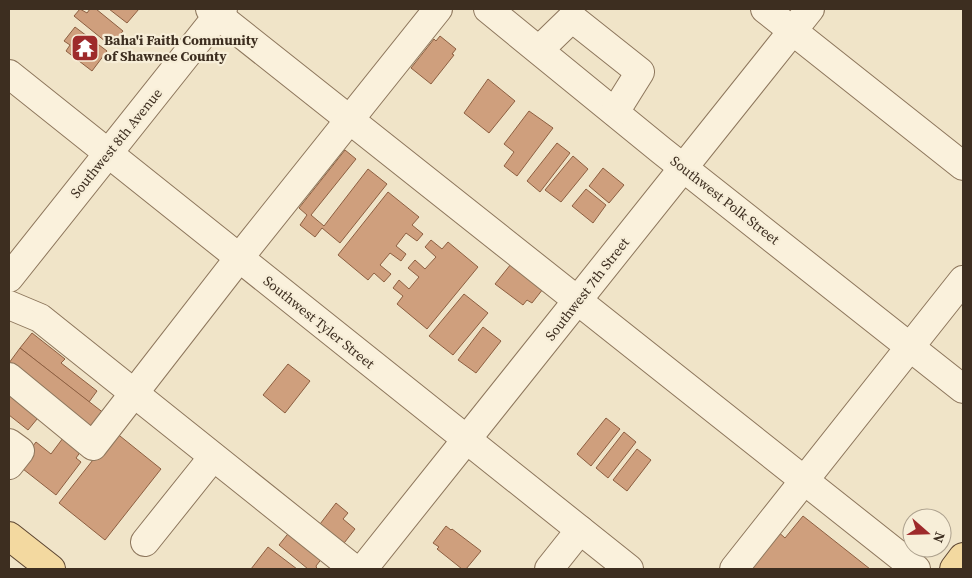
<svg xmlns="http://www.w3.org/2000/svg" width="972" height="578" font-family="'Source Serif 4',serif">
	<rect width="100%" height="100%" fill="#f0e4c8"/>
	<g fill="#cf9f7d" stroke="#8d5f41">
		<path d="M80,9L87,13L90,9H96L123,31L111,46L74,16Z"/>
		<path d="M109,9H139L127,23Z"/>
		<path d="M75,27L107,51L92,71L66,51L70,45L64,41Z"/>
		<path d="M440,36L456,49L452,54L454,55L431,84L411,68L434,39L436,41Z"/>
		<path d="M488,79L515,101L489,133L464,113Z"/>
		<path d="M529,111L553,128L517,176L504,166L514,152L504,144Z"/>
		<path d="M557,143L570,153L540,192L527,181Z"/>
		<path d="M345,150L356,159L311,215L324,226L368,169L387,184L340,243L322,228L315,237L300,225L307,215L299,208Z"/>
		<path d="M573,156L588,169L561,202L545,190Z"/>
		<path d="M603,168L624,185L609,203L589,186Z"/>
		<path d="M586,189L606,205L593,223L572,206Z"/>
		<path d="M388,192L419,217L412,225L423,234L417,241L406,233L396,246L406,254L401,261L390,253L380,265L391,274L384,282L374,273L368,280L338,255Z"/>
		<path d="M431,240L442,249L448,242L478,267L427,329L397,304L403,296L393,288L399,280L409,289L419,277L408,268L415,260L425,269L436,257L425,247Z"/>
		<path d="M511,264L543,289L532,303L527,300L523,305L495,284Z"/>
		<path d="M464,294L488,313L453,355L429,336Z"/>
		<path d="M483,327L501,341L476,373L458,360Z"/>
		<path d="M32,333L65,359L61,363L97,391L89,402L20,348Z"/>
		<path d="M20,348L105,414L91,431L9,367V363Z"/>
		<path d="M288,364L310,381L285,413L263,395Z"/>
		<path d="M9,391L42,413L28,430L9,415Z"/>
		<path d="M606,418L620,429L591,466L577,454Z"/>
		<path d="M115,432L161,469L105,540L59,503Z"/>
		<path d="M624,432L636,442L608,478L596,468Z"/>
		<path d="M63,438L81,451L76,458L81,462L56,495L23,469L26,455L36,442L51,454Z"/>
		<path d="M637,449L651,460L627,491L613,480Z"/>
		<path d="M336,503L348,513L343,519L355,529L341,547L317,528Z"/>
		<path d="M803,516L870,569H745L776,530L785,538Z"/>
		<path d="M446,526L451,530L452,529L481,551L466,569H462L437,549L439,547L433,543Z"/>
		<path d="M291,530L323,557L316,566L317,569H308L279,545Z"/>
		<path d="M268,547L297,569H251Z"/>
	</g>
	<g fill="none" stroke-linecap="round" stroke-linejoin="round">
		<defs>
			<g id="minor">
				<path d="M210,9L916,569"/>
				<path d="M488,9L662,151L963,389"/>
				<path d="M765,9L963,166"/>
				<path d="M539,50L572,18L640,72L615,112"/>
				<path d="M9,74L629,569"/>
				<path d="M9,278L223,9"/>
				<path d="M9,305L40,318L354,569"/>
				<path d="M9,377L93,446L239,258L438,9"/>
				<path d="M9,443L20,451L9,465"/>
				<path d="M145,542L213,457"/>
				<path d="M363,569L810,9"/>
				<path d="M549,569L580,530"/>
				<path d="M734,569L963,280"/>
			</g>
			<g id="major">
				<path d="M9,536L51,569"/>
				<path d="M954,569L963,557"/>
			</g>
		</defs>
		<use href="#minor" stroke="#8d765c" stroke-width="30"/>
		<use href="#major" stroke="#5b4430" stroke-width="30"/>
		<use href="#minor" stroke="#faf1dc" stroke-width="28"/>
		<use href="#major" stroke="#f3d9a0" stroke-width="28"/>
	</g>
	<defs>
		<symbol id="temple-square" viewBox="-11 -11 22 22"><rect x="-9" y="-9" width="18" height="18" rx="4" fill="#9e2a2b" stroke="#f7eed8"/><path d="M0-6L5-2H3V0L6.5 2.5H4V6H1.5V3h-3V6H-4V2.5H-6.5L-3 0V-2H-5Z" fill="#fff"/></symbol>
	</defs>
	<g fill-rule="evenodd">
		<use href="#temple-square" x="69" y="32" width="32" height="32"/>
	</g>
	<g text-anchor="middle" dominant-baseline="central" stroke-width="4.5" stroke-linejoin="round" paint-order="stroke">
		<g font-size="14" font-weight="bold" fill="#3d2e20" stroke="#f7eed8" text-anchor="start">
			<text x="104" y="40">Baha'i Faith Community<tspan x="104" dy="16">of Shawnee County</tspan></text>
		</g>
		<g font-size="14" fill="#3d2e20" stroke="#f7eed8">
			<text transform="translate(116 143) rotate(-51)">Southwest 8th Avenue</text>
			<text transform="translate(725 200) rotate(38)">Southwest Polk Street</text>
			<text transform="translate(587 289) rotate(-52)">Southwest 7th Street</text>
			<text transform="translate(319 322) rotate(39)">Southwest Tyler Street</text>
		</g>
	</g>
	<rect width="972" height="578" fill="none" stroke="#3d2e20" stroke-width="20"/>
	<g transform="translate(927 533) rotate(110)"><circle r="24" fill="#f7eed8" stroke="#ada18e"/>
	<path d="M0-4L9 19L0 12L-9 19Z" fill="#9e2a2b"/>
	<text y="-8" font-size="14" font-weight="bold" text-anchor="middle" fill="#3d2e20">N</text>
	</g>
</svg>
